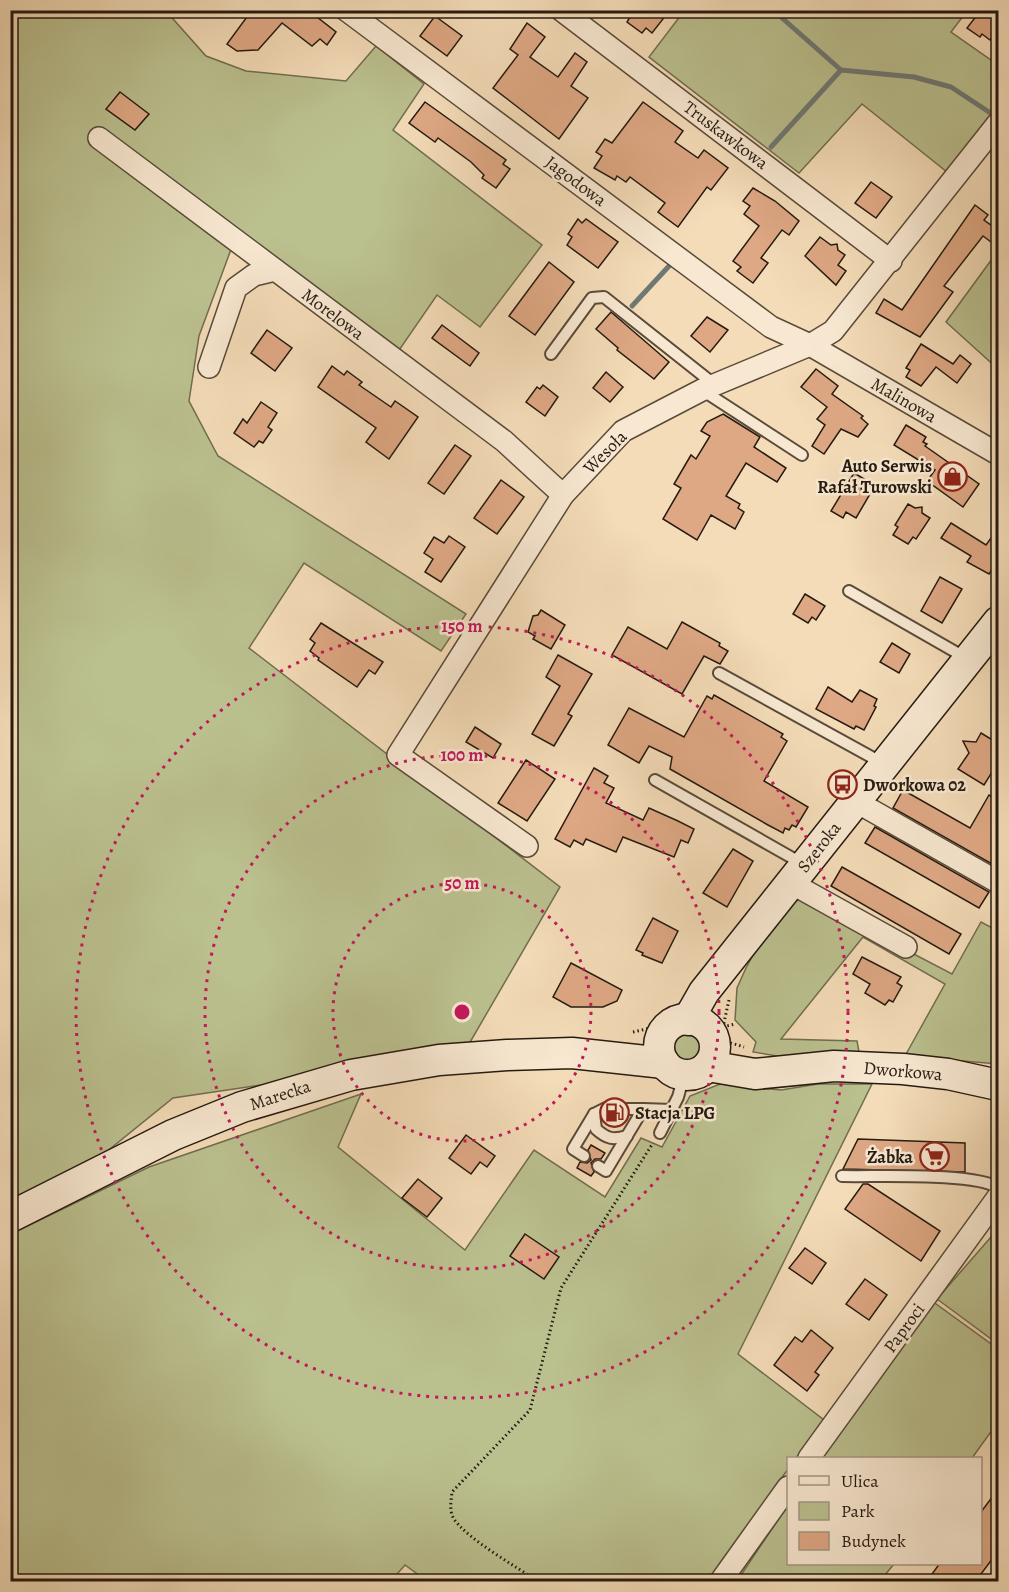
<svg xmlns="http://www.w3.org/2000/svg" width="1009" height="1592" font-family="Alegreya,serif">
	<rect width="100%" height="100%" fill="#f4dcb8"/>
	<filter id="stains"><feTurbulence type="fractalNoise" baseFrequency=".00333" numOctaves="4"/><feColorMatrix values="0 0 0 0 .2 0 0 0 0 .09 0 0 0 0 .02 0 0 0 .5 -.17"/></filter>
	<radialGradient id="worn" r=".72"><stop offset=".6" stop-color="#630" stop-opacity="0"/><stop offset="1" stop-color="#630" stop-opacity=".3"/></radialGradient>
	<g fill="#bbc08f" stroke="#706d50" stroke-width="1.5">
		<path d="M11,11H166L206,56L246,71L346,81L376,46L424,84L393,130L542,245L480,327L437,295L393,359L233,244L199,336L189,401L218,456L466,614L441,651L304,563L249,648L560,887L469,1044L295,1080L173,1098L95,1161L11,1204Z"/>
		<path d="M684,11H967L951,32L998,65V108L947,172L862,104L799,173L649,57Z"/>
		<path d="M992,259L998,261V369L946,322Z"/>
		<path d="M797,893L952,974L981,922L998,931V1064L905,1056L945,984L863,937L781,1039L857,1041L860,1057H783L753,1052L756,1042L735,1020L737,988L746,968L757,948Z"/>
		<circle cx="687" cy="1048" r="13"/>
		<path d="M720,1084L781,1090L818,1084H872L738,1354L824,1420L796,1458H788V1469L708,1581H427L405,1565L390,1582H11V1234L149,1167L361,1094L338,1147L465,1250L534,1150L605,1197L641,1138L662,1147L690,1096Z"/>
		<path d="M998,1229V1344L937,1299Z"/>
		<path d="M932,1301L998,1349V1422L972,1458H821Z"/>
		<path d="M788,1505V1564H894L880,1581H737Z"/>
	</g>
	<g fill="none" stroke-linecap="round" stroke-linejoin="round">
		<g stroke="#6e7975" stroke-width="5">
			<path d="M773,10L841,70L914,77L951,87L989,112"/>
			<path d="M771,147L841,70"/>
			<path d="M632,306L670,265"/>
		</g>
	</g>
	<g fill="#dea884" stroke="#251a10" stroke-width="1.5">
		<path d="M252,10H308L336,32L327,45L320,39L312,46L282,23L258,50L237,51L227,44Z"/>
		<path d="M634,10H670L652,33L646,28L642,33L627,22Z"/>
		<path d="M981,10H988L999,18V28L990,40L982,34L980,37L967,28Z"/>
		<path d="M435,16L462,36L447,56L420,36Z"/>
		<path d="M527,23L545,37L530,57L558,77L575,53L587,62L571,86L588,98L559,139L493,88L518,55L510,49Z"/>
		<path d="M120,92L149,114L135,130L106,109Z"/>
		<path d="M425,102L506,160L503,164L510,169L496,188L482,178L484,175L471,162L438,138L435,142L409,123Z"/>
		<path d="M643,102L683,131L675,142L698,158L704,150L728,168L711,190L707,187L678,227L658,212L665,203L630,177L626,182L617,176L615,180L594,168L602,156L596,152L605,139L612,143Z"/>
		<path d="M871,182L892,197L876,218L855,203Z"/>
		<path d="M753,188L775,201L799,221L789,235L782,230L761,258L768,263L753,283L737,271L741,267L733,261L759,226L744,214L750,206L743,201Z"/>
		<path d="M975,205L988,215L984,220L999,231V248L983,236L944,286L953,292L920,337L876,313L884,299L902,310Z"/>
		<path d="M578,219L582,223L586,219L618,242L598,268L567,245L572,237L568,234Z"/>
		<path d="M820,237L831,245L837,244L838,250L845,255L838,265L846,271L836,285L805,256Z"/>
		<path d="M549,262L574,282L535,335L509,316Z"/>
		<path d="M611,312L669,362L654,379L617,350L618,348L596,329Z"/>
		<path d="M707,317L728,330L710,352L691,336Z"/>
		<path d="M442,325L479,353L470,366L432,338Z"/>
		<path d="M267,330L292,348L275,371L251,353Z"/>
		<path d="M921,344L953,364L960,355L971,364L957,383L936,367L921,386L906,377L910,370L906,368Z"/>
		<path d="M332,366L344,375L347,371L362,382L359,385L391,407L395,401L418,417L389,459L366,442L376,428L318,387Z"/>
		<path d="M816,369L838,386L832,394L863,416L861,418L868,424L858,437L841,429L824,454L812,446L825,425L817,419L827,407L801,387Z"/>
		<path d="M606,372L623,387L610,402L593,388Z"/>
		<path d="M543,385L558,397L545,416L526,402L537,387L540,389Z"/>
		<path d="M261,402L277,413L268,427L272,430L263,443L259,441L254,447L234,433L243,419L247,423Z"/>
		<path d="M723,414L760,437L754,447L786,468L777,482L746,463L726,496L740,504L738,508L744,512L735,529L711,515L697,540L663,519L681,488L674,484L691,455L696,459L710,436L701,431L707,422Z"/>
		<path d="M906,425L926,437L923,442L927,444L925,446L979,484L963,507L927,481L935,470L894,445Z"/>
		<path d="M455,445L471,456L444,494L428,483Z"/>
		<path d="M854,473L866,480L861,489L870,494L856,518L846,512L843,518L831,511Z"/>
		<path d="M501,480L524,497L497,534L474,518Z"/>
		<path d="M908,504L915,508L922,507V513L930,518L916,539L913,537L908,544L893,535L898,527L895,525Z"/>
		<path d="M951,523L986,545L999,527V559L989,574L967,562L971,556L941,538Z"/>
		<path d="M449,536L465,547L441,582L425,572L433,559L424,553L434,537L444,543Z"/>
		<path d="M940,577L962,589L942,623L921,611Z"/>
		<path d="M805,594L825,606L816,620L812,617L808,623L793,614Z"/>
		<path d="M541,610L565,625L551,649L533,639L535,636L528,632L533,616L538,615Z"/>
		<path d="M682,622L720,643L719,646L728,651L720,664L704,656L682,694L612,655L628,627L667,649Z"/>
		<path d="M321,623L383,662L375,674L369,670L357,687L318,660L319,658L310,651L315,643L310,639Z"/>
		<path d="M892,643L910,654L899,673L880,662Z"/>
		<path d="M558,655L592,674L568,714L572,716L554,746L532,734L560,686L546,677Z"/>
		<path d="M828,687L852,702L860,690L877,699L874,706L876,707L864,730L856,726L854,729L816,709Z"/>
		<path d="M714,695L783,734L781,737L787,741L764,781L808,807L796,827L792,825L789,830L785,828L783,833L768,825L670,769L672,757L649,746L639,763L608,745L629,708L684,737L707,696L712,699Z"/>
		<path d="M475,727L501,744L493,758L466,742Z"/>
		<path d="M981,733L999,744V761L984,785L958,769L969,753L963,741L976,742Z"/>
		<path d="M526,760L555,779L527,821L498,803Z"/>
		<path d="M594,768L608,776L604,783L614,788L606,803L643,820L649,808L678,821L694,829L688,843L681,840L674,857L623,837L616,852L586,839L583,845L574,840L570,847L555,839Z"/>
		<path d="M903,790L970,828L989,795L999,801V868L893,808Z"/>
		<path d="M875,827L989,892L979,908L865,843Z"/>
		<path d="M733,849L753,861L727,907L703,893Z"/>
		<path d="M842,867L961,934L949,954L831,886Z"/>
		<path d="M653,918L678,931L662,963L642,955L643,953L636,950Z"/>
		<path d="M862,957L901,977L897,983L902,986L893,1002L889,1000L885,1005L865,993L870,984L853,974Z"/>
		<path d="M571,963L622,990L617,1001L603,1007H571L553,997Z"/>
		<path d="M613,1105H615L616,1113L621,1116V1121L605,1120V1117L613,1112Z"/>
		<path d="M466,1135L495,1156L487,1167L480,1162L471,1174L449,1158Z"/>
		<path d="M858,1139L965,1143V1172L843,1169Z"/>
		<path d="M591,1145L605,1153L601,1159H595L591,1163L594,1172L591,1176L577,1168L580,1162L587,1163L591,1160L588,1150Z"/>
		<path d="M418,1179L442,1198L427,1217L402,1198Z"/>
		<path d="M863,1184H868L940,1231L921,1261L845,1209Z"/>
		<path d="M525,1234L559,1257L544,1279L510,1256Z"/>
		<path d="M805,1248L826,1263L812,1284L789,1268Z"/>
		<path d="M865,1279L887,1295L869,1320L846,1304Z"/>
		<path d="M811,1330L833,1348L815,1372L819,1375L807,1391L774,1365L795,1337L802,1342Z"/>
		<path d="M999,1488V1550L981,1574L974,1581H927L940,1563H981V1512Z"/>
	</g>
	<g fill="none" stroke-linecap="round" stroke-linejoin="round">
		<defs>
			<g id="lane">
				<path d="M551,354L592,298L604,297L715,385"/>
				<path d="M702,390L802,455"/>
				<path d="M849,591L966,658"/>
				<path d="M719,673L884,764"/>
				<path d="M655,780L803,864"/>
				<path d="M643,1109L672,1110"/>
				<path d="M594,1114L596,1129C607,1139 613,1140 627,1136"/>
				<path d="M660,1133L678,1097L684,1075"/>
				<path d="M584,1156L573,1149L594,1114L606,1108"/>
				<path d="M598,1166L606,1171L643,1109H622"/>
				<path d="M842,1176C873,1177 977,1172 998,1188"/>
			</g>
			<g id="street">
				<path d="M346,10L771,327L810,345L998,454"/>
				<path d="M561,10L891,261"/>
				<path d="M99,138L504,441L563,495"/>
				<path d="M209,367L236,288L254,275L275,270"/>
				<path d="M855,801L996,881"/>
				<path d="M527,846L398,755L563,495L623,431L702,390L810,345L833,331L998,123"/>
				<path d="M791,883L906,947"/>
				<path d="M809,1458L998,1197"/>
				<path d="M720,1582L788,1487"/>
			</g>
			<g id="secondary">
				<circle cx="687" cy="1047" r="28"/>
				<path d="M688,1020L704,992L998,622"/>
				<path d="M708,1066L755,1074L834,1066L903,1069L948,1074L998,1085"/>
				<path d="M10,1217L173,1135L242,1107L351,1075L439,1060L507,1055L572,1053L664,1063"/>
			</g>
		</defs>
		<use href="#lane" stroke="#594a3a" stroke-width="14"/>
		<use href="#street" stroke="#594a3a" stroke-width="24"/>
		<use href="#secondary" stroke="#251a10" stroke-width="33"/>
		<g stroke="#251a10" stroke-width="3" stroke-dasharray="1.5 3" stroke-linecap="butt">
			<path d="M729,1000L723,1027L731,1043L744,1047"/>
			<path d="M723,1027L735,1024"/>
			<path d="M633,1032L651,1028L666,1018"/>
			<path d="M539,1582C517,1567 467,1539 454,1519C449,1511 451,1501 452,1492L530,1410L561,1288L653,1143"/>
		</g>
		<use href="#lane" stroke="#f8e8d1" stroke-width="10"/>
		<use href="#street" stroke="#f8e8d1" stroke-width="21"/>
		<use href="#secondary" stroke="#f8e8d1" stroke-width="30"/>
	</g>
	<g fill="none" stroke="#c2185b" stroke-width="3" stroke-dasharray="3 6">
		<circle cx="462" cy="1012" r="129"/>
		<circle cx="462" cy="1012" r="257"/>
		<circle cx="462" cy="1012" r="386"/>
	</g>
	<defs>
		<symbol id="shop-ring" viewBox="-11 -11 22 22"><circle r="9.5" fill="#f8e8d1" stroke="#8f2418" stroke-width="1.5"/><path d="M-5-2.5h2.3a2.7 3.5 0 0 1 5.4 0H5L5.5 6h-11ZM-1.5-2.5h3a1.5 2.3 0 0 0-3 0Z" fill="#8f2418"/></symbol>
		<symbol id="bus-ring" viewBox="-11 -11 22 22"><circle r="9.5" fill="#f8e8d1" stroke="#8f2418" stroke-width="1.5"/><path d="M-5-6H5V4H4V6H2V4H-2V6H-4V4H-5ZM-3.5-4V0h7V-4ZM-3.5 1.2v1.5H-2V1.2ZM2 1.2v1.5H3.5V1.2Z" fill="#8f2418"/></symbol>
		<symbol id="fuel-ring" viewBox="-11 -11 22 22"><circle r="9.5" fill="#f8e8d1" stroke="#8f2418" stroke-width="1.5"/><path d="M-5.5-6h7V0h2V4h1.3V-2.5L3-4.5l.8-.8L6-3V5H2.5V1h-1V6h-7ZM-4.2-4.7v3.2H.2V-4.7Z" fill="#8f2418"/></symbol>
		<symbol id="supermarket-ring" viewBox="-11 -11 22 22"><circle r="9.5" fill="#f8e8d1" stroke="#8f2418" stroke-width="1.5"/><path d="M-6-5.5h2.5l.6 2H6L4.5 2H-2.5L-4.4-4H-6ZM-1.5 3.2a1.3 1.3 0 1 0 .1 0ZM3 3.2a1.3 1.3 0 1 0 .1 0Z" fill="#8f2418"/></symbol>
	</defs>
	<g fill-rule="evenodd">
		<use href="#shop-ring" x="936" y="460" width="33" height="33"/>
		<use href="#bus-ring" x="826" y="768" width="33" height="33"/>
		<use href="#fuel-ring" x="598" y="1096" width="33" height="33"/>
		<use href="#supermarket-ring" x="918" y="1140" width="33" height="33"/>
	</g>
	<g text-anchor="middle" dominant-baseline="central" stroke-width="5" stroke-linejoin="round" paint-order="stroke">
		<g font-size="18" fill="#251a10" stroke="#f8e8d1">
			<text transform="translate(726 135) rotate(37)">Truskawkowa</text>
			<text transform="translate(576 181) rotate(37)">Jagodowa</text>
			<text transform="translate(333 314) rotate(37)">Morelowa</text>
			<text transform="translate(904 400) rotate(30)">Malinowa</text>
			<text transform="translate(605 452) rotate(-45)">Wesoła</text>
			<text transform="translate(819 847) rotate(-52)">Szeroka</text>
			<text transform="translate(903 1071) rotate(5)">Dworkowa</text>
			<text transform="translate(280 1095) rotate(-18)">Marecka</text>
			<text transform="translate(904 1328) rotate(-54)">Paproci</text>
		</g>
		<g font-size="18" font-weight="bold" fill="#251a10" stroke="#f8e8d1" text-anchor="end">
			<text x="932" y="466">Auto Serwis<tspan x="932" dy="21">Rafał Turowski</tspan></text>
			<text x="863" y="785" text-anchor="start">Dworkowa 02</text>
			<text x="635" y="1113" text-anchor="start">Stacja LPG</text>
			<text x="913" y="1157">Żabka</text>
		</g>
	</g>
	<circle cx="462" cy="1012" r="9" fill="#c2185b" stroke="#f8e8d1" stroke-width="3"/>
	<g font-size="18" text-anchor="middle" font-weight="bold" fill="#c2185b" stroke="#f8e8d1" stroke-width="5" stroke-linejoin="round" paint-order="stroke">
		<text x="462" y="632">150 m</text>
		<text x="462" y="761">100 m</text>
		<text x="462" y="889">50 m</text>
	</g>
	<rect width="1009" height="1592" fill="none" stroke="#f4dcb8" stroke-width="36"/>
	<rect x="12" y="12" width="985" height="1568" fill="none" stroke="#251a10" stroke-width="3"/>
	<rect x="18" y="18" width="973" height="1556" fill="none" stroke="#251a10" stroke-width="1.5"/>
	<rect x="787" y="1457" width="195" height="108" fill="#f8e8d1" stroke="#a49684" stroke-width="1.5"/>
	<rect x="799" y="1476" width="30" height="9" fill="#f8e8d1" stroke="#a49684" stroke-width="1.5"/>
	<text x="841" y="1487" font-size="18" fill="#251a10">Ulica</text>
	<rect x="799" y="1502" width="30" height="18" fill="#bbc08f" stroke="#a49684" stroke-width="1.5"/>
	<text x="841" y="1517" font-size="18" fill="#251a10">Park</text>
	<rect x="799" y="1532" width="30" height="18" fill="#dea884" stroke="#a49684" stroke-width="1.5"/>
	<text x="841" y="1547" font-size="18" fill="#251a10">Budynek</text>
	<rect width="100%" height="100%" filter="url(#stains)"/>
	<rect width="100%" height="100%" fill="url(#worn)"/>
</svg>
